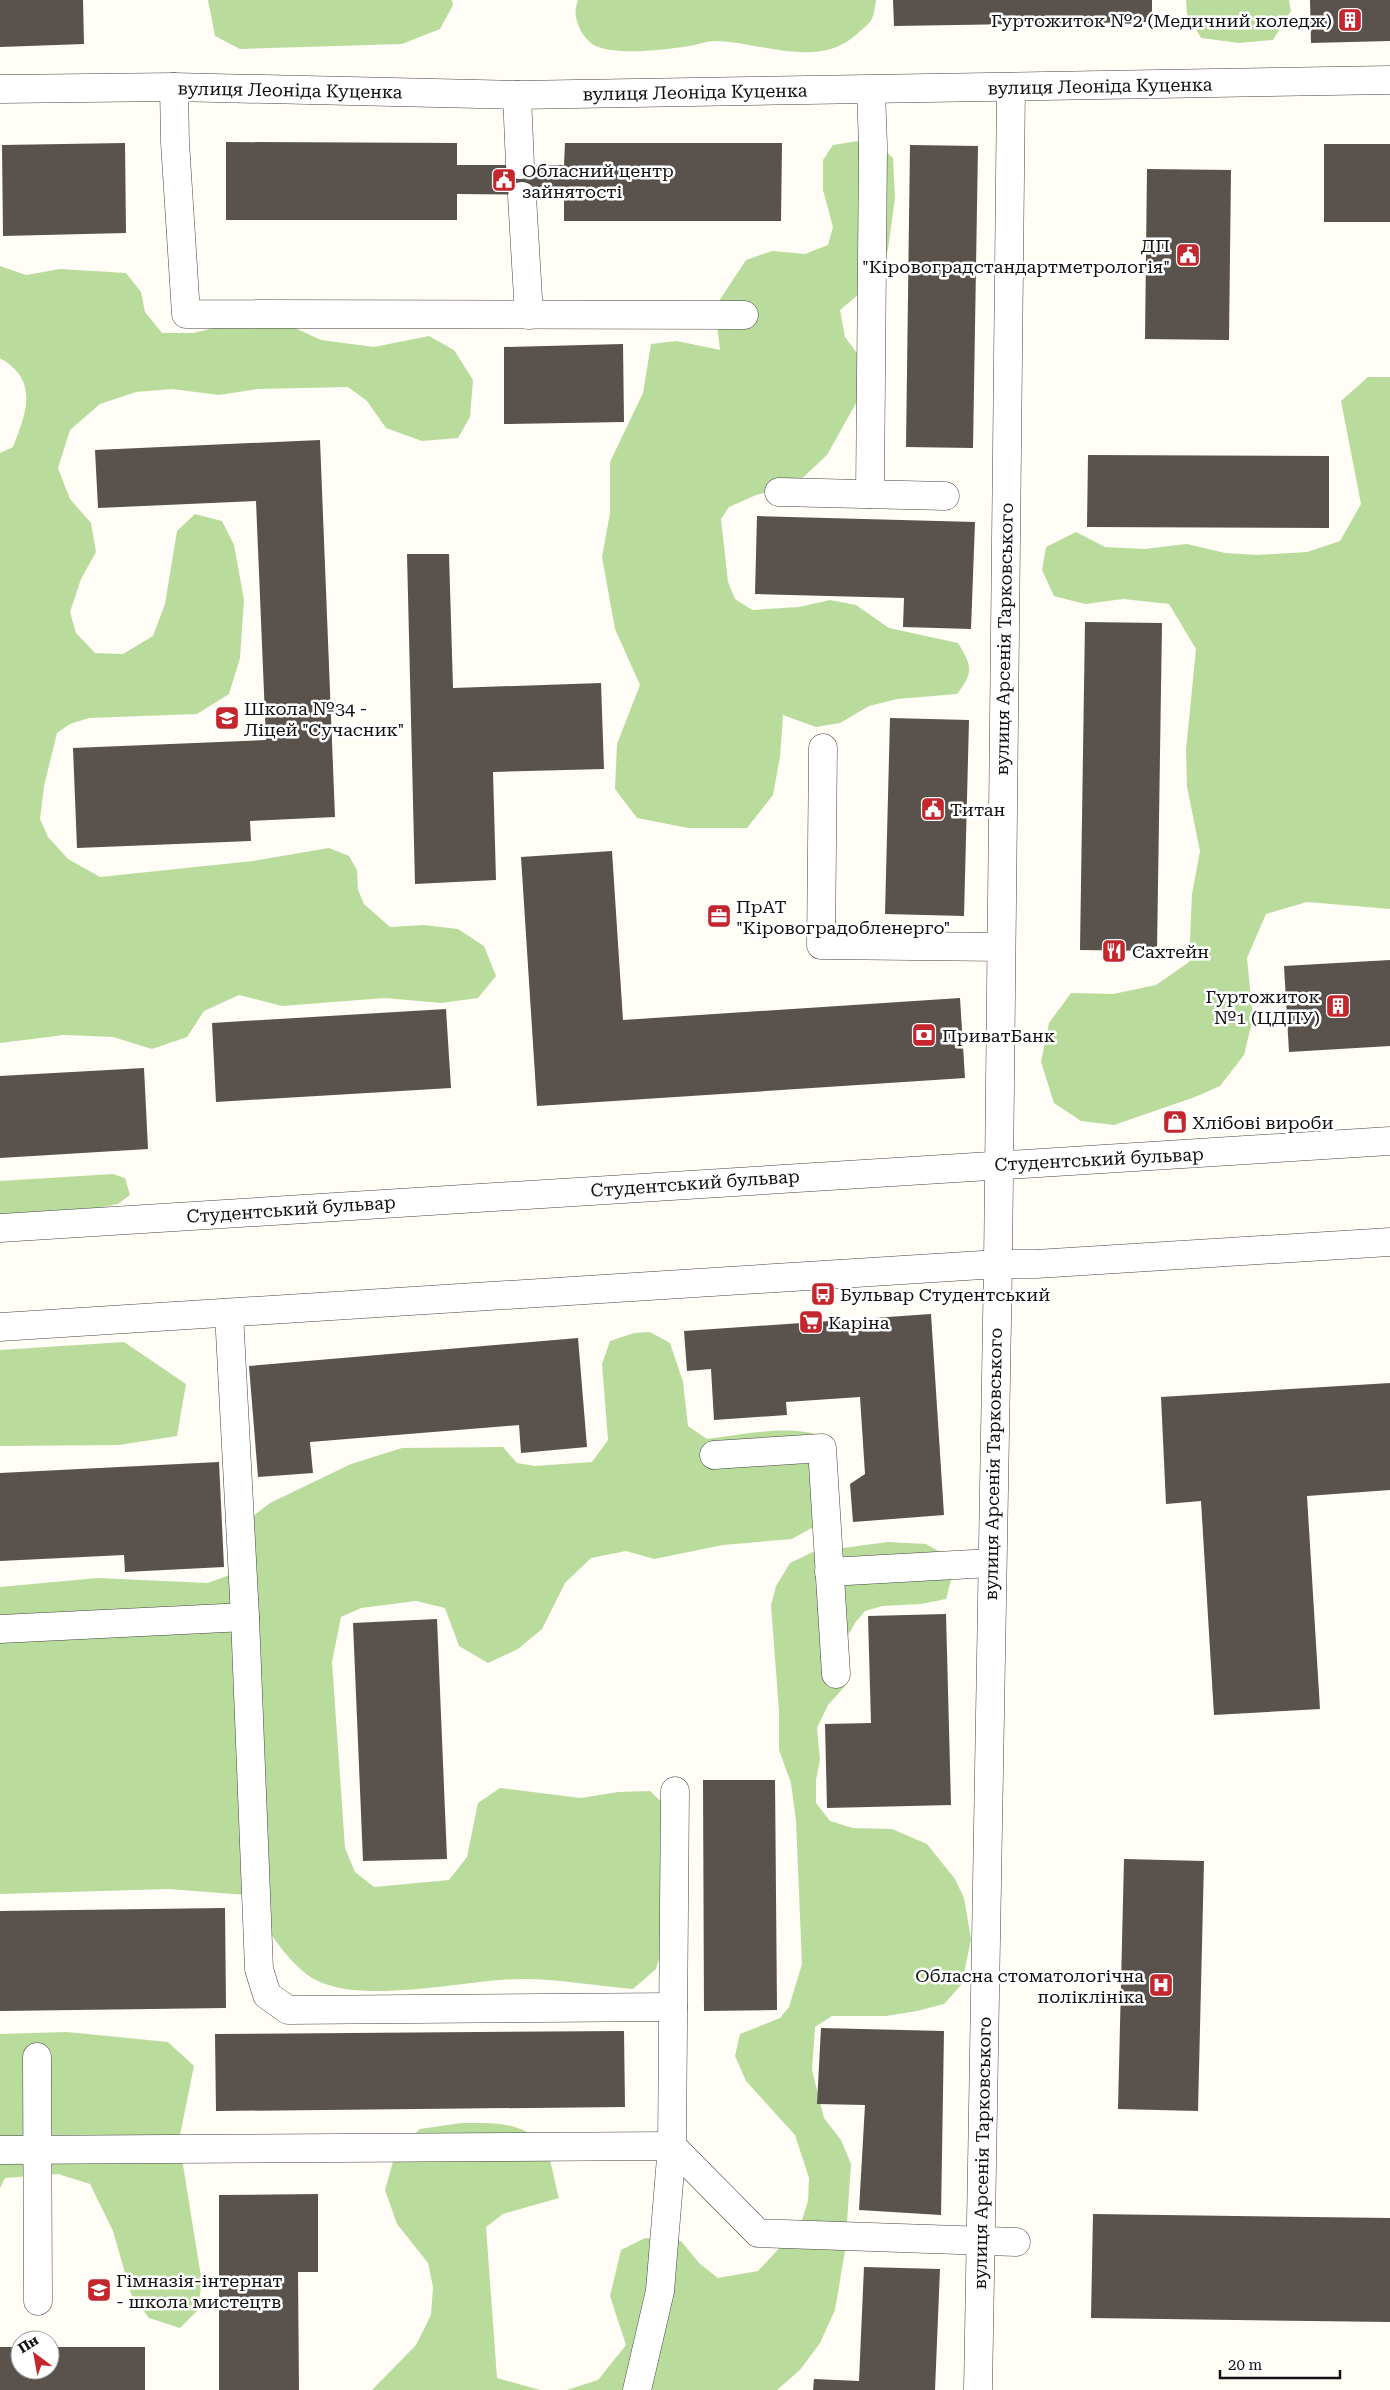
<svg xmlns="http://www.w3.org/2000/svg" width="1390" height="2390" font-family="'Roboto Serif',serif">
	<rect width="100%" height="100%" fill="#fffdf5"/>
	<g fill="#b9dc9c">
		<path d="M208,0H452L453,5L440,29L402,44L240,49L215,36Z"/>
		<path d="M578,0H876C873,21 873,20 857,34C818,70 761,42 715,41C706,41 697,45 689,46C664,50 622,55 598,47C590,44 583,36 580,29C575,17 574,12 578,0Z"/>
		<path d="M1186,0H1289L1291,11L1273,40L1239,43L1201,38L1187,14Z"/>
		<path d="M858,141L881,147L893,158L895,198L888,249L878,278L840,310L845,337L865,364L860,396L827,455L794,486L756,495L729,507L721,519L728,582L735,599L752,610L799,607L830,600L856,605L889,628L958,643C972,666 974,672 957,694L897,699L869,706L840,723L816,727L783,715L780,757L773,795L747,828H688L637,818L615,789L617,744L640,685L615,629L602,557L610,513V462L643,393L651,344L677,341L720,350L715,307L746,260L772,251L805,254L828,245L833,227L823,190V160L833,145Z"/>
		<path d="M0,266L26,275L60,269L126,273L141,292L145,312L162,333H193L235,323L282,322L321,340L374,347L429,336L454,350L473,380L470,417L458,438L422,441L386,428L367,401L348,387L258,389L219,395L172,389L136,392L100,404L70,430L58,468L70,499L91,523L96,552L81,579L70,612L76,633L95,653L123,654L153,636L165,604L177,531L195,514L222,521L234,545L244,600L240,658L229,694L197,714L89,718L70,724L57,733L44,786L40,819L48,837L68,859L100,877L253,861L329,848L349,856L357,870L358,890L364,904L390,927L424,925L458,929L484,946L496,976L478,998L441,1003L385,998L282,1006L239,995L204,1011L187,1037L152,1049L113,1037L64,1035L0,1043V453L13,447C26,413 40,381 0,358Z"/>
		<path d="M1368,377H1390V909L1307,902L1266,914L1247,958L1253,1018L1244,1055L1220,1086L1195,1097L1114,1125L1081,1121L1054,1103L1041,1062L1049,1023L1071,993L1113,994L1156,985L1189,962L1192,894L1200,851L1187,787L1186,750L1196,649L1169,604L1123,599L1085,604L1054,596L1042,570L1046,547L1076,532L1105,547L1144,549L1187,544L1225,553L1256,555L1307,552L1340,541L1361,504L1341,401Z"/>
		<path d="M113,1174L125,1178L130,1195L118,1204L93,1209L0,1216V1181Z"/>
		<path d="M650,1332L670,1343L683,1382L688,1426L707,1439C747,1434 788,1424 827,1437L838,1475L833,1504L817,1525L792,1539L723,1545L654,1559L626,1551L591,1558L565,1583L542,1629L518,1649L488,1663L459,1646L445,1608L416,1601L361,1608L341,1617L332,1662L345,1848L355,1872L374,1887L449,1880L467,1857L478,1803L500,1788L581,1798L618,1792L650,1791L672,1812L670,1924L656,1969L633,1989C598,1986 563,1980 528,1979C470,1977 352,2011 305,1973C280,1953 263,1921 246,1895L169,1889L0,1894V1587L98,1578L208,1583L232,1574L247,1521L270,1503L351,1464L402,1448L503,1447L517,1463L535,1466L592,1462L608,1440L602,1364L610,1341L634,1333Z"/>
		<path d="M124,1342L186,1384L177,1436L119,1445L0,1446V1350Z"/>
		<path d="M888,1542L926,1544L945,1555L951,1580L946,1599L921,1604L882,1606L865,1611L855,1623L846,1639L848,1655L846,1685L828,1705L817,1728L820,1760L816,1780V1803L830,1821L853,1828L892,1829L927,1844L955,1879L964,1898L971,1939L962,1984L944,2004L917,2011L886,2016H832L815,2027L812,2070L824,2118L841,2140L851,2164L845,2251L835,2310L820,2343L800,2370L777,2390H567L598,2380L626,2345L610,2296L621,2250L645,2238L681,2241L699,2263L718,2278L758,2271L800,2226L808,2201L809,2178L795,2135L746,2081L735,2056L740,2034L780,2018L789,2007L802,1964L796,1821L791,1783L779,1750V1711L771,1605L776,1586L790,1563L813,1552Z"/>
		<path d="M67,2032L168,2042L194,2066L179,2140L202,2283L197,2311L180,2328L149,2318L131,2294L113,2231L90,2184L58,2174L5,2178L0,2188V2034Z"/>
		<path d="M461,2123C491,2123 526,2120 545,2149C552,2160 555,2185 559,2198L503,2214L486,2227L497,2378L540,2390H372L416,2345L431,2315L433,2287L428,2263L397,2224L385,2190L396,2151L420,2129Z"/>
	</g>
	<g fill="#5a524d">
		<path d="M0,0H83L84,44L0,47Z"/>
		<path d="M893,0H1152V22L894,26Z"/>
		<path d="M1310,0H1390V41L1311,43Z"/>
		<path d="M226,142L457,143V165H564L565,143H782L781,221H564V195L457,194V220H226Z"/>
		<path d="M125,143L126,233L3,236L2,145Z"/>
		<rect x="1324" y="144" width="66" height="78"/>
		<path d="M910,145L978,146L973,448L906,447Z"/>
		<path d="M1147,169L1231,170L1229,340L1145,339Z"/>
		<path d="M623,344L624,422L504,424V347Z"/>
		<path d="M320,440L335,817L250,821L251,841L77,848L73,748L266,740L256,501L98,508L95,450Z"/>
		<path d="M1088,455L1329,456V528L1087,527Z"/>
		<path d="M757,516L975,522L971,629L903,627L904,598L755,594Z"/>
		<path d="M407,554H449L453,688L601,683L604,769L493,772L496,880L415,884Z"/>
		<path d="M1085,622L1162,623L1157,951L1080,950Z"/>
		<path d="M890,718L969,720L964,916L885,914Z"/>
		<path d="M612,851L623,1020L960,998L965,1078L537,1106L521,857Z"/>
		<path d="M1390,960V1046L1289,1052L1284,966Z"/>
		<path d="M446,1009L451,1088L216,1102L212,1023Z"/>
		<path d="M144,1068L148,1149L0,1158V1076Z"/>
		<path d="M931,1314L944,1515L853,1522L850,1484L865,1474L860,1397L786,1402L787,1415L714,1420L711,1369L687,1371L684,1331Z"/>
		<path d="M578,1338L587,1447L521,1453L519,1425L310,1442L313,1473L258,1477L249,1366Z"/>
		<path d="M1390,1383V1490L1307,1496L1320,1709L1214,1715L1201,1501L1166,1504L1161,1397Z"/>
		<path d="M219,1462L224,1567L125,1572L124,1555L0,1561V1473Z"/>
		<path d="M946,1614L951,1805L827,1808L825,1724L871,1723L868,1616Z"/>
		<path d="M437,1619L447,1859L363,1861L353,1623Z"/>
		<path d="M703,1780H775L777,2010L704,2011Z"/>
		<path d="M1124,1859L1204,1861L1198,2111L1118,2109Z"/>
		<path d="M225,1908L226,2008L0,2011V1911Z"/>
		<path d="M821,2028L944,2031L941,2215L859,2210L865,2105L817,2104Z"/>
		<path d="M624,2031L625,2107L216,2111L215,2034Z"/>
		<path d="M318,2194V2272H298L299,2390H219V2195Z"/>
		<path d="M1093,2214L1390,2218V2322L1091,2318Z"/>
		<path d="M864,2267L940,2269L935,2390H813L814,2379L859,2381Z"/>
		<path d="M0,2347H20V2370H50V2347H145V2390H0Z"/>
	</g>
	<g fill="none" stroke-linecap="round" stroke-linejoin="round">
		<defs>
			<g id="minor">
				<path d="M174,87L175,142L186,314L744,315"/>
				<path d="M0,89L174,87L517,95L1390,80"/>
				<path d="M517,95L520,165"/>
				<path d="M522,196L529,315"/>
				<path d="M779,492L945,496"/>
				<path d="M870,494L873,146L871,90"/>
				<path d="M823,748L821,945L1001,947"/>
				<path d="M0,1228L1390,1141"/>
				<path d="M229,1313L245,1617L259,1969L267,1995L288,2010L673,2007"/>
				<path d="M0,1327L998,1264H1036L1390,1242"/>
				<path d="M714,1455L822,1448L836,1674"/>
				<path d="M829,1572L991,1563"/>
				<path d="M0,1629L245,1617"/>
				<path d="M37,2057L38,2301"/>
				<path d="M0,2150L672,2146L758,2233L1016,2242"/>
				<path d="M637,2390L660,2291L672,2146L675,1791"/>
				<path d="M978,2390L998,1264L1011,87"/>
			</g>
		</defs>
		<use href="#minor" stroke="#444" stroke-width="29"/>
		<use href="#minor" stroke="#fff" stroke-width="28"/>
	</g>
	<defs>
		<symbol id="building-square" viewBox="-11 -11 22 22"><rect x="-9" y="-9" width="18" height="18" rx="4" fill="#c4262e" stroke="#fff"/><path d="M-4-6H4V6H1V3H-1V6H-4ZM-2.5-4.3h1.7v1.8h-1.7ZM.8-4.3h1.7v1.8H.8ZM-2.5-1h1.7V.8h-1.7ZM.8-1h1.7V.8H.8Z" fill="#fff"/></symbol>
		<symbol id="civic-square" viewBox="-11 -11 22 22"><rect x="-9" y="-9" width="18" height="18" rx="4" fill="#c4262e" stroke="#fff"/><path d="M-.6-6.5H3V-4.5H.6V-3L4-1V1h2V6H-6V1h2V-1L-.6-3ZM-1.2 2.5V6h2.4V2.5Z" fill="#fff"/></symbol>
		<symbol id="school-square" viewBox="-11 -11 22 22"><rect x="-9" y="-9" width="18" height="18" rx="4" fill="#c4262e" stroke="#fff"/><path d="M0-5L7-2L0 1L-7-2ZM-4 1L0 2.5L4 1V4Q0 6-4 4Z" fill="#fff"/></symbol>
		<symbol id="office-square" viewBox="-11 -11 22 22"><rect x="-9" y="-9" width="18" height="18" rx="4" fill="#c4262e" stroke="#fff"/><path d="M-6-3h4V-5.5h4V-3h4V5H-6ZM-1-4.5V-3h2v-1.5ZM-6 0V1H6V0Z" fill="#fff"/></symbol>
		<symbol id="restaurant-square" viewBox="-11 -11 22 22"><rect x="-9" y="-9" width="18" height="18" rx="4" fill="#c4262e" stroke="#fff"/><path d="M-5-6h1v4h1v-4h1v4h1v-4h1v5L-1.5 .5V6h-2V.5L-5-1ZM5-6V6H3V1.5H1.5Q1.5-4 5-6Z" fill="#fff"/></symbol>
		<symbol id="bank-square" viewBox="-11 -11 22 22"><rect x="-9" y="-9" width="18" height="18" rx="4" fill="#c4262e" stroke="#fff"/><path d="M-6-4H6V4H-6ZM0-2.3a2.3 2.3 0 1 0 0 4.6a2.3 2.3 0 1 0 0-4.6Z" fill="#fff"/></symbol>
		<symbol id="shop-square" viewBox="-11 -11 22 22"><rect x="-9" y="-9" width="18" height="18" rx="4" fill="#c4262e" stroke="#fff"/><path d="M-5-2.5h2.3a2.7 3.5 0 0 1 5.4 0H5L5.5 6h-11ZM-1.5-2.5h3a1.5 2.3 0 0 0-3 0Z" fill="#fff"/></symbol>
		<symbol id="bus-square" viewBox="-11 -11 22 22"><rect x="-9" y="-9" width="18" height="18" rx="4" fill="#c4262e" stroke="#fff"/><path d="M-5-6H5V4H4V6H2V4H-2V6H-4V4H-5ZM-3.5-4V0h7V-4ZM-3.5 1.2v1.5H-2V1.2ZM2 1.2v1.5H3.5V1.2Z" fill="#fff"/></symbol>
		<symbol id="supermarket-square" viewBox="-11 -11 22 22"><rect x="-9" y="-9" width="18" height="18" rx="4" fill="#c4262e" stroke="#fff"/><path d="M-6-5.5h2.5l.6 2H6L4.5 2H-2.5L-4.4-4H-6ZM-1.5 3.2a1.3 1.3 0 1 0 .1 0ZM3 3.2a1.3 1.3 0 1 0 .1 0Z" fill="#fff"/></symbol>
		<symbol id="hospital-square" viewBox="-11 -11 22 22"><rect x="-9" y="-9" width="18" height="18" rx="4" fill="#c4262e" stroke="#fff"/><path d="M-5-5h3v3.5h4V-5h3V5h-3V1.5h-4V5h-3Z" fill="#fff"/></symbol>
	</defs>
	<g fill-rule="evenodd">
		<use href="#building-square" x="1336" y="6" width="28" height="28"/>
		<use href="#civic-square" x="490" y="166" width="28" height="28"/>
		<use href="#civic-square" x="1174" y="241" width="28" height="28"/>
		<use href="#school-square" x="213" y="704" width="28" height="28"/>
		<use href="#civic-square" x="919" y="795" width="28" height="28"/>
		<use href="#office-square" x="705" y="902" width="28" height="28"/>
		<use href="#restaurant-square" x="1100" y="937" width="28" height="28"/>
		<use href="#building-square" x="1324" y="992" width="28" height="28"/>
		<use href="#bank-square" x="910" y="1021" width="28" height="28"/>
		<use href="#shop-square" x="1161" y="1108" width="28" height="28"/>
		<use href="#bus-square" x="809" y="1280" width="28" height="28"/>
		<use href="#supermarket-square" x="797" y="1308" width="28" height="28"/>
		<use href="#hospital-square" x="1147" y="1971" width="28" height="28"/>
		<use href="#school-square" x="85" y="2276" width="28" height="28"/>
	</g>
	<g text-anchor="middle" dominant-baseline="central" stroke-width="5" stroke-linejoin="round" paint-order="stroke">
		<g font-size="18" fill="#111" stroke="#fff" text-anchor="start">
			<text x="1332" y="20" text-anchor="end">Гуртожиток №2 (Медичний коледж)</text>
			<text x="522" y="170">Обласний центр<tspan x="522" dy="21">зайнятості</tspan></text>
			<text x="1170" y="245" text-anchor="end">ДП<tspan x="1170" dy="21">"Кіровоградстандартметрологія"</tspan></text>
			<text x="244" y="708">Школа №34 -<tspan x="244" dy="21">Ліцей "Сучасник"</tspan></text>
			<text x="950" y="809">Титан</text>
			<text x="736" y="906">ПрАТ<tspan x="736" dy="21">"Кіровоградобленерго"</tspan></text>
			<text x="1132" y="951">Сахтейн</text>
			<text x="1320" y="996" text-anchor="end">Гуртожиток<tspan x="1320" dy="21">№1 (ЦДПУ)</tspan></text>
			<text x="942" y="1035">ПриватБанк</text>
			<text x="1192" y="1122">Хлібові вироби</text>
			<text x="840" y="1294">Бульвар Студентський</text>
			<text x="828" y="1322">Каріна</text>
			<text x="1144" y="1975" text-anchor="end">Обласна стоматологічна<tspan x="1144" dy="21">поліклініка</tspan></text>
			<text x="116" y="2280">Гімназія-інтернат<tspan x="116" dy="21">- школа мистецтв</tspan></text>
		</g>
		<g font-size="18" fill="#111" stroke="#fff">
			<text transform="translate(1100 86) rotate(-1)">вулиця Леоніда Куценка</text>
			<text transform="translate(290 90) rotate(1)">вулиця Леоніда Куценка</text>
			<text transform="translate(695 92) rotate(-1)">вулиця Леоніда Куценка</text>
			<text transform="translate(1004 639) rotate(-89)">вулиця Арсенія Тарковського</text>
			<text transform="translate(1099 1159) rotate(-3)">Студентський бульвар</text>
			<text transform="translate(695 1183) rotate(-4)">Студентський бульвар</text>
			<text transform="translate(291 1209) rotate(-4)">Студентський бульвар</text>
			<text transform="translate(993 1464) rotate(-89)">вулиця Арсенія Тарковського</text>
			<text transform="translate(982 2153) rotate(-89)">вулиця Арсенія Тарковського</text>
		</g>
	</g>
	<g transform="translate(35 2355) rotate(328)"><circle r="24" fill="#ffffff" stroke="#a0a0a0"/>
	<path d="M0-4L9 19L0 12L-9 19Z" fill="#c4262e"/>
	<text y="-8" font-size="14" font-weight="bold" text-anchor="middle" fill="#111111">Пн</text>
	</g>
	<path d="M1220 2370v8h120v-8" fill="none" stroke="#111111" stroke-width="2.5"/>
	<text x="1228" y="2370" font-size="15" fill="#111111" stroke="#ffffff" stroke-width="4" paint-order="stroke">20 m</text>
</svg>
